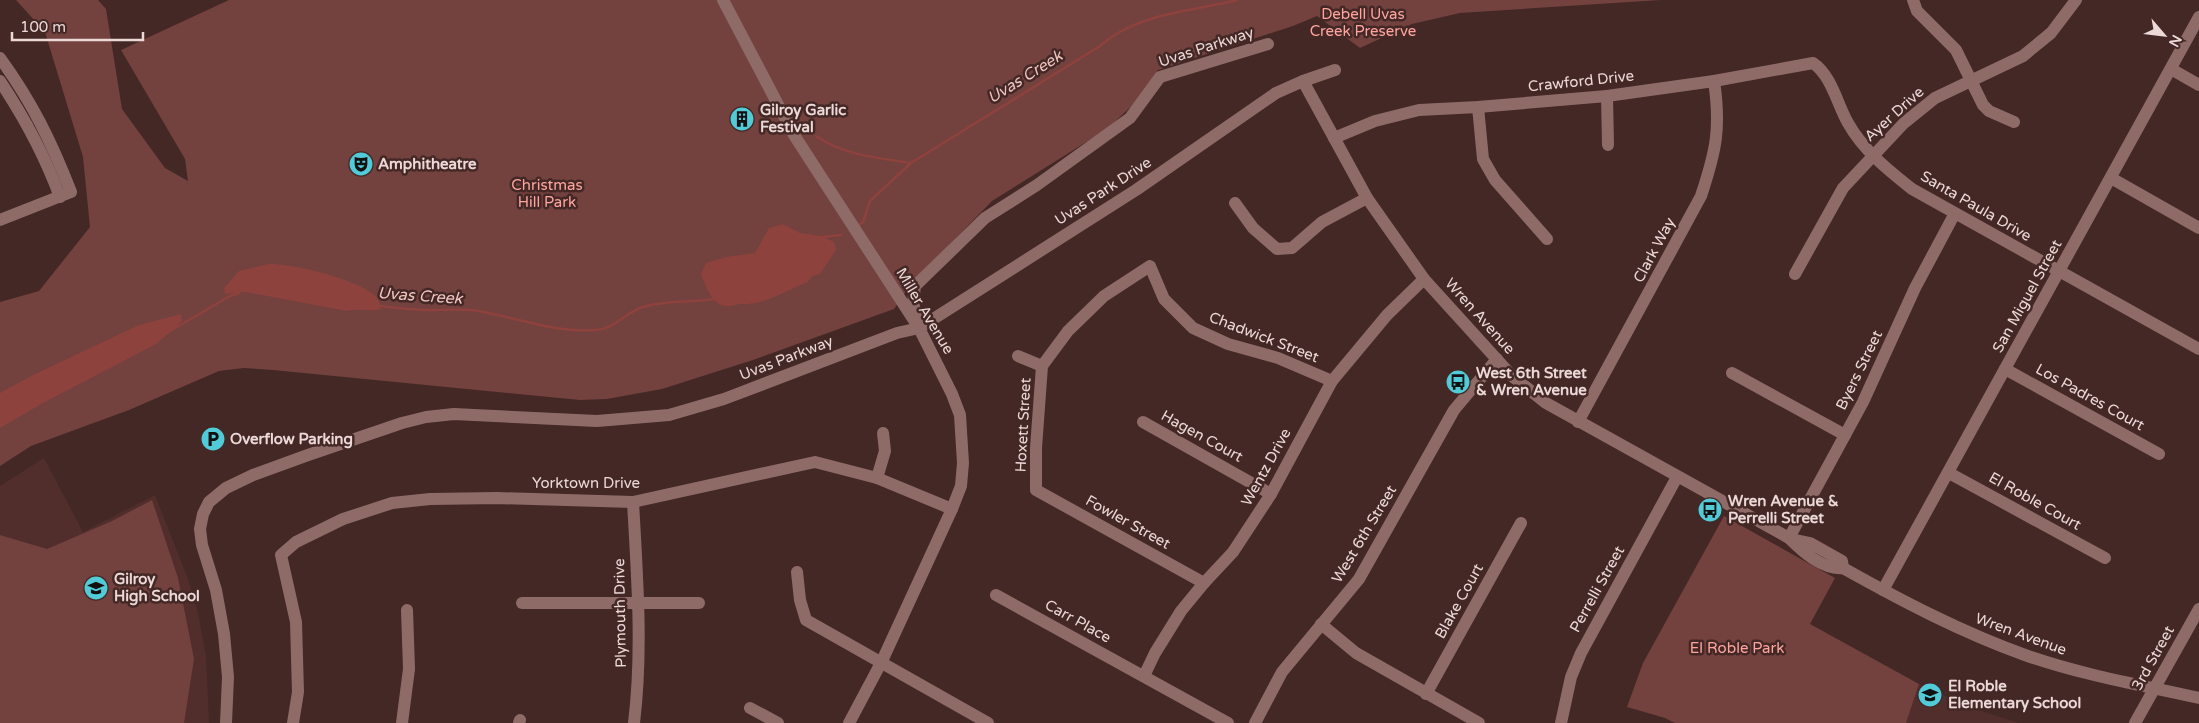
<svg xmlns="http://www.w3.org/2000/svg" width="2199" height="723" font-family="'Varela Round',sans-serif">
	<rect width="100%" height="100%" fill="#432826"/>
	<g fill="#512e2b">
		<path d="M44,458L83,532L155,495L188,579L198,613L206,656L209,723H0V486Z"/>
		<path d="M1919,684L1969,707L2019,723H1906Z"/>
	</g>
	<g fill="#73413e">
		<path d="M16,0H98L106,9L122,109L165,168L188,181L185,159L121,50L229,0H1661L1460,13L1412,24L1360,48L1317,16L1293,26L1158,70L1136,102L1107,129L992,201L911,284L894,309L753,360L662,389L607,399L580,400L273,370L244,368L219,371L129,410L31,446L0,466V302L39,291L90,227L83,157L45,32Z"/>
		<path d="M152,500L178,578L194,659L184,723H0V535L47,549L112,521Z"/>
		<path d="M1724,516L1835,578L1810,624L1919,684L1906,723H1675L1665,718L1627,707L1643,663Z"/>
	</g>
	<g fill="#8e423e">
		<path d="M783,224L800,233L822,236L834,242L836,250L820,274L812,276L808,282C785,291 767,304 742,304C737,304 731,307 726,306C712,305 705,285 701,274L706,263L726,257L755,253L769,228Z"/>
		<path d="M269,264C291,263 363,280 377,298C379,301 380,306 381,309C369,312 360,308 347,311L246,292L225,294L224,288L239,271Z"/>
		<path d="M181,314L182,321L156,344L43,403L0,428V393L31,376L139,325Z"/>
	</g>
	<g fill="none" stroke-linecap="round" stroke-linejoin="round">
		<g stroke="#8e423e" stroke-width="2.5">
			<path d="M816,136C843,155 878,158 911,163"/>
			<path d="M859,225L863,222L870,201L911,163L1100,46C1137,13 1190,12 1237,0"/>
			<path d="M823,237L841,235"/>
			<path d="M377,306C395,307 413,310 430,310C448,310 465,308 483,312C521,319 557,333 596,330C615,329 626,312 643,307C667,300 690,303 714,299"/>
			<path d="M165,334L230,296L239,293"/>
		</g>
		<g stroke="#8f6b68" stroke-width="12">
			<path d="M723,0L794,135L919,328L952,394L960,415L963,463L961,486L952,509L882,661L849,723"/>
			<path d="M1913,0L1917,11L1956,50L1983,105L1989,111L2014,122"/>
			<path d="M0,58C32,102 51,141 71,192L0,220"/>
			<path d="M2171,69L2199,85"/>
			<path d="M0,81C24,117 45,156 60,197"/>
			<path d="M1303,81L1367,198L1424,279L1512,376L1546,403L1789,538C1803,552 1823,570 1843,568C1902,601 1961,632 2025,655C2082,675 2141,685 2199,698"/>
			<path d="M1607,96L1608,145"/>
			<path d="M1478,107L1483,159L1495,180L1547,239"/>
			<path d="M1334,138L1375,121L1419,110L1478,107L1607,96L1714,81L1813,63C1832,76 1837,104 1848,123C1863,150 1888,170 1912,189L2199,349"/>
			<path d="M2111,178L2199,228"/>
			<path d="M1235,203L1253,228L1277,249L1292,248L1322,222L1367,198"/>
			<path d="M1795,274L1843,188L1904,123L1935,98L2023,56L2051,33L2076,0"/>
			<path d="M917,318L913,303L915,286L985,218L1037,185L1130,118L1160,77L1268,44"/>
			<path d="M1018,356L1042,366"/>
			<path d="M2005,369L2159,454"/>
			<path d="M1732,373L1845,435"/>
			<path d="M1143,422L1271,494"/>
			<path d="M1578,422L1701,196C1716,151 1721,128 1714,81"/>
			<path d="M1949,473L2105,558"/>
			<path d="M877,478L885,451L883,433"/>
			<path d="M633,502C637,575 643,650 634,723"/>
			<path d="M1789,538L1863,402L1915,288L1954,215"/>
			<path d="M1791,539L1810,543L1842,561L1843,568"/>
			<path d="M797,572L800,600L806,620L988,723"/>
			<path d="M1204,583L1036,490V448L1042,366L1068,331L1104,296L1150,266L1164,299L1193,328L1228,344L1278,358L1332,381"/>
			<path d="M1883,590L2199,17"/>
			<path d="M996,595L1228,723"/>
			<path d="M522,603H699"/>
			<path d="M1321,624L1356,653L1479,723"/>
			<path d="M1144,676L1155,653L1181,611L1204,583L1233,552L1271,494L1332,381L1387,315L1424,279"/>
			<path d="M1426,694L1521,523"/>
			<path d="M750,708L778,723"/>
			<path d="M226,723L228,677L224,634L216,590L202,545L200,529L203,514L209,502L226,488L253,475L308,455L402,423L426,417L454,414L597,421L669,415L724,399L897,333L919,328L1136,190L1276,93L1303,81L1335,70"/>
			<path d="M293,723L298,692L296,622L281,555L296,542L343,519L392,503L430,499L497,498L633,502L815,462L877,478L952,509"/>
			<path d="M402,723L409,669L407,610"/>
			<path d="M519,723L520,720"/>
			<path d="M1255,723L1282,672L1359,579L1454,410L1497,359"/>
			<path d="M1561,723L1571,677L1581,653L1677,477"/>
			<path d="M2135,723L2199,609"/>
		</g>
	</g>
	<defs>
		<symbol id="building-disc" viewBox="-11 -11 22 22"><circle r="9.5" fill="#52cbd8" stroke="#432826"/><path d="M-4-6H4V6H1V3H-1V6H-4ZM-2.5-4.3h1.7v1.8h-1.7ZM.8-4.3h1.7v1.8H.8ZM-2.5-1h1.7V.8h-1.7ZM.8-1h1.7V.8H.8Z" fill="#111"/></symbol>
		<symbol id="theatre-disc" viewBox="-11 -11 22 22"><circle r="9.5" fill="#52cbd8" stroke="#432826"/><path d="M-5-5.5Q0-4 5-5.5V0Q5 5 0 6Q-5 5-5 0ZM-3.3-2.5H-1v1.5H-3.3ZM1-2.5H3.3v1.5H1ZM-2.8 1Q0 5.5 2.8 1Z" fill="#111"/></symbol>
		<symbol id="bus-disc" viewBox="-11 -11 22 22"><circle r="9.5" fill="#52cbd8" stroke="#432826"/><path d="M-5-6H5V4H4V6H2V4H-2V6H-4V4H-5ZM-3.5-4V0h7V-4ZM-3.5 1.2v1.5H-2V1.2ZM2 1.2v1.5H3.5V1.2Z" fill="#111"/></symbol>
		<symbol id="parking-disc" viewBox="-11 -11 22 22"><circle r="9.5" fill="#52cbd8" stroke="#432826"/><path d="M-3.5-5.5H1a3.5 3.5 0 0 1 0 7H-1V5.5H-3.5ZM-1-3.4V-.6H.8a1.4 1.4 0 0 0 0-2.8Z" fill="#111"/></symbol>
		<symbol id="school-disc" viewBox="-11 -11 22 22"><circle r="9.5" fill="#52cbd8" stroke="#432826"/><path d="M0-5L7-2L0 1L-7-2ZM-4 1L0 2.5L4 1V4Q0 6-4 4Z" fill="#111"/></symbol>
	</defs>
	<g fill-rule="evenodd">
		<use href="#building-disc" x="728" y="105" width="28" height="28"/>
		<use href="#theatre-disc" x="347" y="150" width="28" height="28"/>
		<use href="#bus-disc" x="1444" y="368" width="28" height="28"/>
		<use href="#parking-disc" x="199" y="425" width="28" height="28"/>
		<use href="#bus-disc" x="1696" y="496" width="28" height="28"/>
		<use href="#school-disc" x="82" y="574" width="28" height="28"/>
		<use href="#school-disc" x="1916" y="681" width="28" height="28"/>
	</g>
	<g text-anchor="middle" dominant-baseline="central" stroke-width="5" stroke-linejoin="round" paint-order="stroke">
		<g font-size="15" fill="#ffa59e" stroke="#432826">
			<text x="1363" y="14">Debell Uvas<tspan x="1363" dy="17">Creek Preserve</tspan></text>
			<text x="547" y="185">Christmas<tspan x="547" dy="17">Hill Park</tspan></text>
			<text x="1737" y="648">El Roble Park</text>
		</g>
		<g font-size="15" fill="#ecd9d7" stroke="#432826">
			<text transform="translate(1206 47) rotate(-18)">Uvas Parkway</text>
			<text transform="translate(1581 81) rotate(-6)">Crawford Drive</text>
			<text transform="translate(1894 114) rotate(-42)">Ayer Drive</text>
			<text transform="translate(1103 191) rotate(-33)">Uvas Park Drive</text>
			<text transform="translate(1976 206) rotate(30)">Santa Paula Drive</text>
			<text transform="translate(1654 250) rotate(-62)">Clark Way</text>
			<text transform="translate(2027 296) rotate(-61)">San Miguel Street</text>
			<text transform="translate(925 311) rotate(59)">Miller Avenue</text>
			<text transform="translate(1480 316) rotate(48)">Wren Avenue</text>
			<text transform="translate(1264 337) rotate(21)">Chadwick Street</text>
			<text transform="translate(786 358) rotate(-21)">Uvas Parkway</text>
			<text transform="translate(1859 370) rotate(-64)">Byers Street</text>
			<text transform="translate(2090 397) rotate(29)">Los Padres Court</text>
			<text transform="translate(1023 425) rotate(-87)">Hoxett Street</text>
			<text transform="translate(1202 436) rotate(29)">Hagen Court</text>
			<text transform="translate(1266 467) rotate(-61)">Wentz Drive</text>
			<text x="586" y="483">Yorktown Drive</text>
			<text transform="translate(2035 501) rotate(29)">El Roble Court</text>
			<text transform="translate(1128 522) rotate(29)">Fowler Street</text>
			<text transform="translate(1364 534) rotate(-59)">West 6th Street</text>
			<text transform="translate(1597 589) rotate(-61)">Perrelli Street</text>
			<text transform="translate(1459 601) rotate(-61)">Blake Court</text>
			<text transform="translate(620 613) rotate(-91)">Plymouth Drive</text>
			<text transform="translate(1078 621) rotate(29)">Carr Place</text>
			<text transform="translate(2021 634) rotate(20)">Wren Avenue</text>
			<text transform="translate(2153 658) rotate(-61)">3rd Street</text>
		</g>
		<g font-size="15" font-weight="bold" fill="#ecd9d7" stroke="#432826" text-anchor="start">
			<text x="760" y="110">Gilroy Garlic<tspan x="760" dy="17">Festival</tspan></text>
			<text x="378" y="164">Amphitheatre</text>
			<text x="1476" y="373">West 6th Street<tspan x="1476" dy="17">&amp; Wren Avenue</tspan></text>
			<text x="230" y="439">Overflow Parking</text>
			<text x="1728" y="501">Wren Avenue &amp;<tspan x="1728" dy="17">Perrelli Street</tspan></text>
			<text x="114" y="579">Gilroy<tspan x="114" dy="17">High School</tspan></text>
			<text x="1948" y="686">El Roble<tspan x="1948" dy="17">Elementary School</tspan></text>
		</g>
		<g font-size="16" font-style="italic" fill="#f2c4bf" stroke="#432826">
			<text transform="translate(1025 77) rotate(-32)">Uvas Creek</text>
			<text transform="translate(420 296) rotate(4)">Uvas Creek</text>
		</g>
	</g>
	<g transform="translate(2164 35) rotate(118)" stroke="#432826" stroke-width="4" paint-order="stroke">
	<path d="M0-4L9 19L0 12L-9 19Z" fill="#ecd9d7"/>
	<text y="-8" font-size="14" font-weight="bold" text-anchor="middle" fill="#ecd9d7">N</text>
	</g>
	<path d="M12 32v8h131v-8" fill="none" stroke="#ecd9d7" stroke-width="2.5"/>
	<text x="20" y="32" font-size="15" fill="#ecd9d7" stroke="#432826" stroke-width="4" paint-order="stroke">100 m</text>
</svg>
